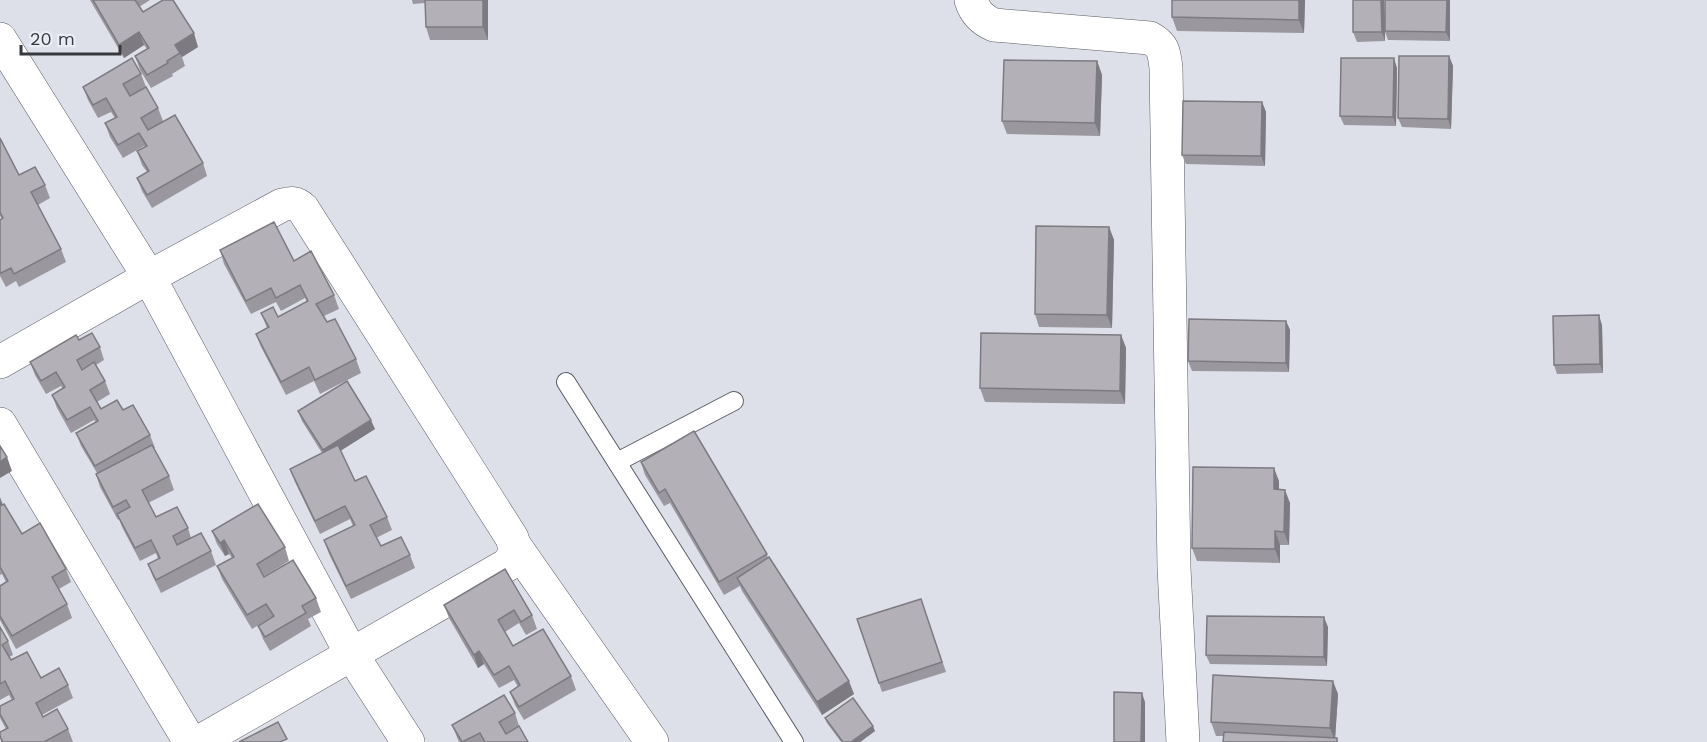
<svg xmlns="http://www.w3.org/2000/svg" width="1707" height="742" font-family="'Work Sans',sans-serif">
	<rect width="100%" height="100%" fill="#dde0e9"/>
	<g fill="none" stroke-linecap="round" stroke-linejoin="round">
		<defs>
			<g id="lane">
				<path d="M566,382L794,742"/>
				<path d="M617,462L734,401"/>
			</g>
			<g id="street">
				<path d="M971,0C975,13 982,20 994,25L1150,38C1164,46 1164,52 1166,68L1174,568L1183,742"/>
				<path d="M0,39L149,277L0,362"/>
				<path d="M0,424L190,742"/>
				<path d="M515,546L652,742"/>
				<path d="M199,742L507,565C515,557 516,549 512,538L303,209C296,202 291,203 282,205L149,277L352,655L408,742"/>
			</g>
		</defs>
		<use href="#lane" stroke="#5a5d64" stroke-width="20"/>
		<use href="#street" stroke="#5a5d64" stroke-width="34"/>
		<use href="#lane" stroke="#fff" stroke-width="18"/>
		<use href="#street" stroke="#fff" stroke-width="33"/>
	</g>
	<g fill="#9a979e">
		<path d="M90,0H150L139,7L143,12L198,47L182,57L185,66L172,74L173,76L151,88L140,70L135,56L147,49L144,45L124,58Z"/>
		<path d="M412,0H488V40H430L426,27L425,3L413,4Z"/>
		<path d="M1172,0H1305L1304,33L1177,31L1172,17Z"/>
		<path d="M1384,0L1385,19L1450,0V41L1388,40L1385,32V41L1357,42L1353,32Z"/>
		<path d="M1449,56L1453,66L1451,129L1402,127L1398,118Z"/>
		<path d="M1097,61L1102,75L1100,136L1007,134L1002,121Z"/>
		<path d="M1397,68L1396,126L1344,125L1340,116Z"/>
		<path d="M141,74L146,87L130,96L158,108L163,121L203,163L207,176L152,208L142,191L137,178L147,172L142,165L137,151L145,147L144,146L123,158L110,137L105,123L115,118L111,112L98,118L88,100L83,87Z"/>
		<path d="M1262,102L1266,112L1265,166L1186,164L1182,155Z"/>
		<path d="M0,139L19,175L45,185L50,198L38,205L61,249L66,262L19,287L16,281L6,287L0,276V220L2,219L0,216Z"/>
		<path d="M1109,227L1114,240L1112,328L1039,327L1035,314Z"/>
		<path d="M220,250L294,261L334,295L339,309L324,316L327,322L356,359L361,373L320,394L314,381L286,395L261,347L256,334L267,328L261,313L278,317L307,302L305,298L281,311L276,302L251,314L224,264Z"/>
		<path d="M1286,321L1290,330L1289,372L1192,371L1188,361Z"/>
		<path d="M1602,325L1603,373L1557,374L1554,365Z"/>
		<path d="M1121,335L1126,348L1125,404L985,402L980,388Z"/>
		<path d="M79,340L100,347L104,360L96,365L105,381L110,394L97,402L101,409L123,410L150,435L155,448H154L169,476L174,490L148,503L156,517L188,528L191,538L211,551L216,565L161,593L153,577L148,564L158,559L156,553L140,561L122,527L119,519L118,520L100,487L96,474L97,473L81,446L76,433L96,422L94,420L71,433L57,408L52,395L63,389L61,386L46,394L35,375L30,362Z"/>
		<path d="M298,411L375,429L340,451L355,481L387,517L392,530L376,538L381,546L410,555L415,568L351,599L329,554L324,540L353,526L350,519L320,534L295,482L290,469L322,453L302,421Z"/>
		<path d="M641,462L767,554L768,558L854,694L822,715L742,591L740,586L724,595L670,503L664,506L645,475Z"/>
		<path d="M1279,481V489L1290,503L1289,545H1280V563L1197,561L1192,548Z"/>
		<path d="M0,497L3,505L22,534L66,569L71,582L59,589L67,604L72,618L16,649L0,620V586L6,582L2,574L0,575Z"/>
		<path d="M212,531L285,547L289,561L264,576L316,598L321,612L308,619L311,626L270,651L263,639L258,626L272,618L271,617L252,629L222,579L217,566L232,558L229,554L225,556L217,544Z"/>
		<path d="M505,569L532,615L537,629L526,635L519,623L505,632L513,646L571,676L576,690L524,720L515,705L510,692L518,687L514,680L499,688L484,664L478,668L449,618L444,605Z"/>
		<path d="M921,599L946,672L882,692L857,619Z"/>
		<path d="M0,627L8,641L13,655L9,657L11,660L41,678L68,685L73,698L42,715L43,717L68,729L73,742H1L0,738V732L6,729L0,718V706L12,700L9,695L0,700Z"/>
		<path d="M1328,627L1327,666L1210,664L1206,655Z"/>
		<path d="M1338,694L1335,738H1337L1338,742H1223L1224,736H1216L1211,722Z"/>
		<path d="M515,713L519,726L528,742H459L452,725Z"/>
		<path d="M825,718L875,731L860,742H841L827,723Z"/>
	</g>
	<g fill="#7d7b81">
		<path d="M483,0H488V40L483,27Z"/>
		<path d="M1299,0H1305L1304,33L1299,20Z"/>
		<path d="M1381,0H1384L1385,41L1382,32Z"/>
		<path d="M1447,0H1450V41L1446,32Z"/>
		<path d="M139,32L144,45L124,58L119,45Z"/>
		<path d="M194,33L198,47L182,57L175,45Z"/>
		<path d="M1449,56L1453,66L1451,129L1448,119Z"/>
		<path d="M1394,58L1397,68L1396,126L1393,117Z"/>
		<path d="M1097,61L1102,75L1100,136L1095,123Z"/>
		<path d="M1262,102L1266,112L1265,166L1261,156Z"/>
		<path d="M1109,227L1114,240L1112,328L1107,315Z"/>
		<path d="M1599,315L1602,325L1603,373L1600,364Z"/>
		<path d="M1286,321L1290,330L1289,372L1286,363Z"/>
		<path d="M1121,335L1126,348L1125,404L1120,391Z"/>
		<path d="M371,420L375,429L326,460L323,450Z"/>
		<path d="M7,457L12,471L0,478V462Z"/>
		<path d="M1274,468L1279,481V503L1274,489Z"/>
		<path d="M1285,490L1290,503L1289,545L1284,532Z"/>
		<path d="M0,498L5,511L0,514Z"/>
		<path d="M1275,531L1280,545V563L1275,549Z"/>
		<path d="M224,540L229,554L225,556L220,543Z"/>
		<path d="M1324,617L1328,627L1327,666L1324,657Z"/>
		<path d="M479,651L484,664L478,668L474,655Z"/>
		<path d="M849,681L854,694L822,715L817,702Z"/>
		<path d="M1333,681L1338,694L1335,741L1330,728Z"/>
		<path d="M1142,693L1145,702V742H1141Z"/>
		<path d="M873,726L875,731L860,742H851Z"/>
	</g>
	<g fill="#b3b0b8" stroke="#7d7b81" stroke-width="1.5">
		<path d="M93,0H135L143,12L163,0H173L194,33L175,45L180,53L167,61L168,63L147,75L135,56L149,48L139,32L119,45Z"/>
		<path d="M425,0H483V27H426Z"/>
		<path d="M1172,0H1299V20L1172,17Z"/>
		<path d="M1353,0H1381L1382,32H1353Z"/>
		<path d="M1385,0H1447L1446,32L1385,31Z"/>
		<path d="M1399,56H1449L1448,119L1398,118Z"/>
		<path d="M132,58L141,74L123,84L130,96L146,87L158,108L141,118L148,130L175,115L203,163L147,195L137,178L149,171L137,151L147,146L139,133L118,145L105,123L117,117L106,98L93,105L83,87Z"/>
		<path d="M1341,58H1394L1393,117L1340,116Z"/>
		<path d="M1004,60L1097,61L1095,123L1002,121Z"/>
		<path d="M1183,101L1262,102L1261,156L1182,155Z"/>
		<path d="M0,138L19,175L35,167L45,185L31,192L61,249L14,274L11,268L1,273L0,272V220L3,218L0,212Z"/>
		<path d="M274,222L294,261L311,251L334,295L316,304L327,322L335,319L356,359L315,380L309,367L281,382L256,334L269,327L261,313L273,307L278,317L308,301L300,285L276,298L271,288L246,301L220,250Z"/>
		<path d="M1036,226L1109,227L1107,315L1035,314Z"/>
		<path d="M1599,315L1600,364L1554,365L1553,316Z"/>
		<path d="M1189,319L1286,321V363L1188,361Z"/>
		<path d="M92,333L100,347L77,360L82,370L94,362L105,381L90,390L101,409L117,400L123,410L133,405L150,435L95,466L76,433L98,421L90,407L67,420L52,395L65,387L56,372L41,381L30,362L76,335L79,340Z"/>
		<path d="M981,333L1121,335L1120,391L980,388Z"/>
		<path d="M347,381L371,420L323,450L298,411Z"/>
		<path d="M694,431L767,554L719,582L665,489L659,493L641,462Z"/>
		<path d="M152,445L169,476L142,490L156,517L177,507L188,528L173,536L177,545L201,533L211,551L156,580L148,564L160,558L151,540L135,548L117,514L130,507L126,500L113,507L96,474Z"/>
		<path d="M338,445L355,481L366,476L387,517L370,525L381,546L401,537L410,555L346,586L324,540L355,525L345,506L315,521L290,469Z"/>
		<path d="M0,446L7,457L0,462Z"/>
		<path d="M1193,467L1274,468V489L1285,490L1284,532L1275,531V549L1192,548Z"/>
		<path d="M4,504L22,534L40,523L66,569L52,577L67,604L12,636L0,616V586L8,581L0,567V506Z"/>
		<path d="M258,504L285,547L257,564L264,577L293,560L316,598L302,606L306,613L265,637L258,626L274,616L266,604L247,615L217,566L234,557L224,540L220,543L212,531Z"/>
		<path d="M769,557L849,681L817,702L737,578Z"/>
		<path d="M505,569L532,615L521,622L514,610L498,620L513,646L543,629L571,676L519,707L510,692L520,685L509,666L494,675L479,651L474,655L444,605Z"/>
		<path d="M921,599L942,662L879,683L857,619Z"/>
		<path d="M1207,616L1324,617V657L1206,655Z"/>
		<path d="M0,627L8,641L2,645L11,660L27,652L41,678L59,668L68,685L36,703L43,717L57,709L68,729L44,742H3L0,736V732L8,728L0,714V706L14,699L5,681L0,684Z"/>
		<path d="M1213,675L1333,681L1330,728L1211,722Z"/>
		<path d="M1114,692L1142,693L1141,742H1114Z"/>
		<path d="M504,695L515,713L499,722L506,734L519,726L528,742H485L480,733L462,742L452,725Z"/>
		<path d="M853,698L873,726L851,742H843L825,718Z"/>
		<path d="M278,722L287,739L280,742H239Z"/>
		<path d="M1224,732L1337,738V742H1223Z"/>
	</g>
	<path d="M21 45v9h99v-9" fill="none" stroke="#38393d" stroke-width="3"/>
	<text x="30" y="45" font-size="18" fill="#38393d" stroke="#eaedf6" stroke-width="4.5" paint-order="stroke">20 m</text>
</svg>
